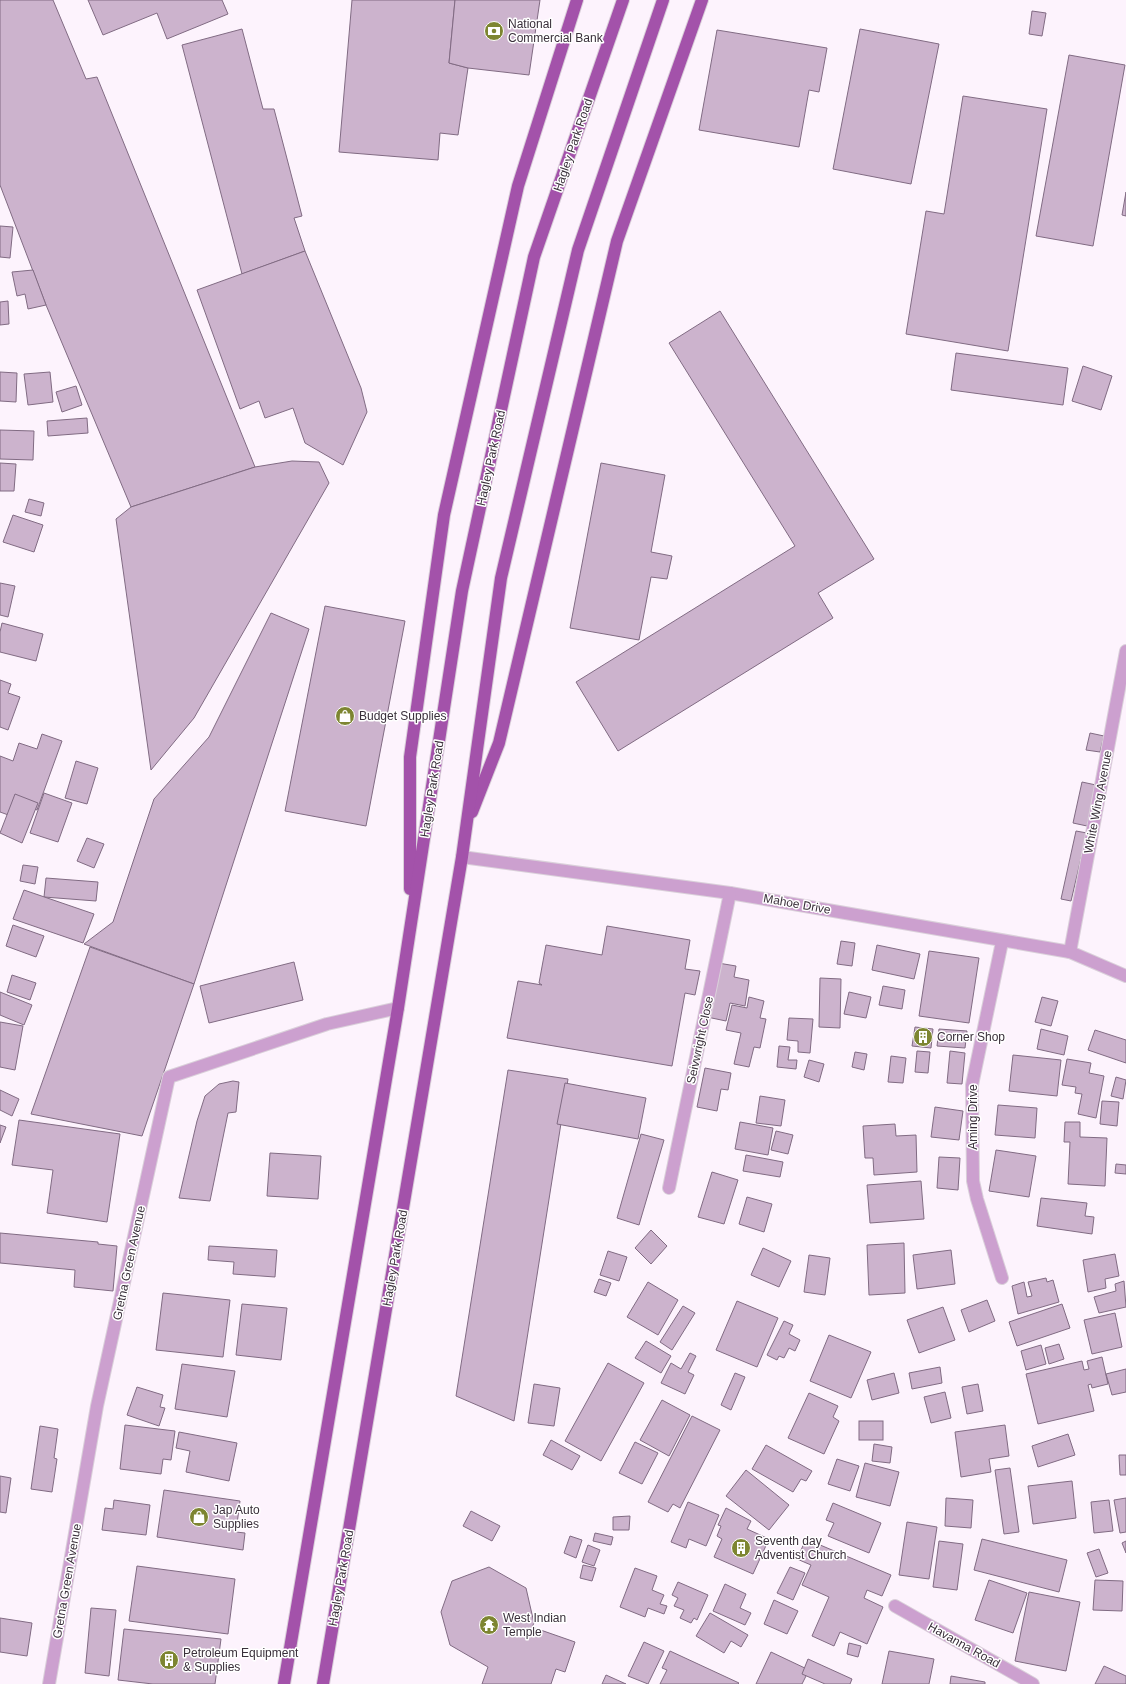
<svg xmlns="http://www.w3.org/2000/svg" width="1126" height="1684" font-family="Arial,sans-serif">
	<rect width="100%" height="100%" fill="#fdf3fd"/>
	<g fill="#ccb3cd" stroke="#816b83">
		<path d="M0,0H53L86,79L97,77L255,467L131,507L46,305L0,185Z"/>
		<path d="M88,0H222L228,14L167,39L157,13L103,35Z"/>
		<path d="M352,0H455L449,63L468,68L458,135L440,133L438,160L339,152Z"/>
		<path d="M455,0H540L529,75L468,68L449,63Z"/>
		<path d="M1032,11L1046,13L1042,36L1029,34Z"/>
		<path d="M242,29L263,109H274L302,216L294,218L305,251L242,274L182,45Z"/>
		<path d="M860,29L939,44L911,184L833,169Z"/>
		<path d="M717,30L827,48L819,92L809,90L799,147L699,130Z"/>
		<path d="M1069,55L1125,65L1093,246L1036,236Z"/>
		<path d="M963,96L1047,109L1008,351L906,334L926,211L944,214Z"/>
		<path d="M1126,192V216L1122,215Z"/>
		<path d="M0,226L13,227L10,258L0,257Z"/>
		<path d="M305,251L361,388L367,412L343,465L305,443L293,408L265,418L259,401L240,409L197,290Z"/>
		<path d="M33,270L46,305L28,309L25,294L17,296L12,272Z"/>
		<path d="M8,301L9,324L0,325V302Z"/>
		<path d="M720,311L874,559L818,593L833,618L618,751L576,682L795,546L669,343Z"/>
		<path d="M956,353L1068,368L1063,405L951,390Z"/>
		<path d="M1083,366L1112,376L1101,410L1072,401Z"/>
		<path d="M0,372L17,373L16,402L0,401Z"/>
		<path d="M50,372L53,402L28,405L24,374Z"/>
		<path d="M76,386L82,405L62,412L56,392Z"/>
		<path d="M87,418L88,433L48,436L47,421Z"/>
		<path d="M0,430L34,431L33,460L0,459Z"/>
		<path d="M292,461L319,462L329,483L194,718L151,770L116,519L131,507L255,467Z"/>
		<path d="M0,463L16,464L14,491H0Z"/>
		<path d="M601,463L665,475L651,552L672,556L667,579L651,577L639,640L570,628Z"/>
		<path d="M29,499L44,503L41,516L25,512Z"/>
		<path d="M13,515L43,525L34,552L3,542Z"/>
		<path d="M0,583L15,586L8,617L0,615Z"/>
		<path d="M325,606L405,621L366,826L285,811Z"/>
		<path d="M271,613L309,629L194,984L84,944L113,922L154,799L209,737Z"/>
		<path d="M2,623L43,634L36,661L0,652V632Z"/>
		<path d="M0,680L11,684L8,693L20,697L8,730L0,727Z"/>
		<path d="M1090,733L1104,736L1100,752L1086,750Z"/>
		<path d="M42,734L62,741L37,810L20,803L14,817L0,812V756L13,761L19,743L37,749Z"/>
		<path d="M76,761L98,768L87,804L65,798Z"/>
		<path d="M1082,782L1096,785L1087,826L1073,823Z"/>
		<path d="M44,793L72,803L58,842L30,833Z"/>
		<path d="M15,794L38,803L22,843L0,833Z"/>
		<path d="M1076,831L1087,833L1071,901L1061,899Z"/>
		<path d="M87,838L104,844L94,868L77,861Z"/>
		<path d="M23,865L38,867L35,884L20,881Z"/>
		<path d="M46,878L98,882L96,901L44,897Z"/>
		<path d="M24,890L94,914L83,943L13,919Z"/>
		<path d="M13,925L44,936L36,957L6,946Z"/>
		<path d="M607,926L690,940L685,969L700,971L695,995L685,993L672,1066L507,1038L518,981L542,985L539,983L546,945L602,955Z"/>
		<path d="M841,941L855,943L852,966L837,964Z"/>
		<path d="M877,945L920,954L914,979L872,970Z"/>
		<path d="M90,947L194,984L142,1136L31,1114Z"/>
		<path d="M929,951L979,958L969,1023L919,1016Z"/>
		<path d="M294,962L303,1000L209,1023L200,986Z"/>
		<path d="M718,963L736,966L734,977L749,980L745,1006L730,1003L726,1021L707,1017Z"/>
		<path d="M12,975L36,983L30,1000L7,992Z"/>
		<path d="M820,978L841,979L840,1028L819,1027Z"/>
		<path d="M883,986L905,990L902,1009L879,1005Z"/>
		<path d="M0,992L32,1005L24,1025L0,1015Z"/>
		<path d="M849,992L871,997L866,1018L844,1014Z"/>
		<path d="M749,997L764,1001L760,1018L766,1019L760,1048L754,1047L749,1067L734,1064L741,1033L726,1030L732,1005L747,1008Z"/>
		<path d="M1042,997L1058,1001L1051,1026L1035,1022Z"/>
		<path d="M789,1018L813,1019L810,1053L798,1052V1041L787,1040Z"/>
		<path d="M0,1022L23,1026L15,1070L0,1067Z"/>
		<path d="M915,1027L933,1029L931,1048L912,1046Z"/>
		<path d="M939,1029L967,1031L965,1048L937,1046Z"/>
		<path d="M1041,1029L1068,1036L1064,1055L1037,1049Z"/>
		<path d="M1095,1030L1126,1040V1063L1088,1050Z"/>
		<path d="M779,1046L790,1047L788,1060H797L796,1069L777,1067Z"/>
		<path d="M917,1051L930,1052L928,1073L915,1072Z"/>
		<path d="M950,1051L965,1053L962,1084L947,1083Z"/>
		<path d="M855,1052L867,1054L864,1070L852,1067Z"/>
		<path d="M1013,1055L1061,1060L1057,1096L1009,1091Z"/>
		<path d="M891,1056L906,1058L903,1083L888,1082Z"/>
		<path d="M1067,1059L1091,1063L1089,1073L1104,1076L1096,1118L1078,1114L1082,1094L1075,1093L1076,1087L1062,1085Z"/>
		<path d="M809,1060L824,1064L819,1082L804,1077Z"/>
		<path d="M705,1068L731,1073L728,1090L721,1089L717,1111L697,1107Z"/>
		<path d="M508,1070L568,1079L514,1421L456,1396Z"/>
		<path d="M1116,1077L1126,1080L1123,1099L1111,1096Z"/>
		<path d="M233,1081L239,1082L236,1112L228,1113L210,1201L179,1198L197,1121L205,1096L219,1084Z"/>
		<path d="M565,1083L646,1098L638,1139L557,1124Z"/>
		<path d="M0,1090L19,1099L12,1116L0,1110Z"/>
		<path d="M760,1096L785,1100L781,1126L756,1123Z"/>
		<path d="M1102,1101L1119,1102L1117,1126L1100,1124Z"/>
		<path d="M998,1105L1037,1108L1035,1138L995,1135Z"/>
		<path d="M935,1107L963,1111L959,1140L931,1137Z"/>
		<path d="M19,1120L120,1134L107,1222L47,1213L53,1170L12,1165Z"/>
		<path d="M740,1122L773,1128L768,1155L735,1149Z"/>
		<path d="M1065,1122H1080V1137L1107,1138L1105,1186L1068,1184L1070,1142H1064Z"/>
		<path d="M895,1124L896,1136L916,1135L917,1172L874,1175L873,1158H865L863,1126Z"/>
		<path d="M0,1125L6,1127L0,1143Z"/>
		<path d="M776,1131L793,1135L788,1154L771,1150Z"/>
		<path d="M641,1134L664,1140L639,1225L617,1218Z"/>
		<path d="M996,1150L1036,1156L1029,1197L989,1191Z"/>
		<path d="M270,1153L321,1156L318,1199L267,1196Z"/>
		<path d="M746,1155L783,1162L780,1177L743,1171Z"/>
		<path d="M939,1157L960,1158L958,1190L937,1188Z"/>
		<path d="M1116,1164L1126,1165V1174L1115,1173Z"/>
		<path d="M712,1172L738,1180L724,1224L698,1217Z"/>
		<path d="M921,1181L924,1219L870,1223L867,1185Z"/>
		<path d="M747,1197L772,1204L764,1232L739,1224Z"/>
		<path d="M1041,1198L1087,1203L1085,1216L1094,1217L1092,1234L1037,1226Z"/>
		<path d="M651,1230L667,1246L651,1264L635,1248Z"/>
		<path d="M0,1233L98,1242V1244L117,1246L113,1291L74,1287L75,1270L0,1263Z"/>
		<path d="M904,1243L905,1293L869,1295L867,1245Z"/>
		<path d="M209,1246L277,1250L275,1277L233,1274L234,1262L208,1260Z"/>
		<path d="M763,1248L791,1261L779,1287L751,1275Z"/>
		<path d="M951,1250L955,1284L917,1289L913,1255Z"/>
		<path d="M608,1251L627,1257L619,1281L600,1275Z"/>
		<path d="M1115,1254L1119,1276L1105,1279L1106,1288L1088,1292L1083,1260Z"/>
		<path d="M809,1255L830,1258L825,1295L804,1292Z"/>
		<path d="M1046,1278L1047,1282L1053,1280L1059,1302L1018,1314L1012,1286L1024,1282L1027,1297L1032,1296L1028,1282Z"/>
		<path d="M599,1279L611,1283L606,1296L594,1292Z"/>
		<path d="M1124,1281L1126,1307L1099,1313L1094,1297L1116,1291L1115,1284Z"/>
		<path d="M648,1282L678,1300L658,1335L627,1317Z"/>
		<path d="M163,1293L230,1300L223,1357L156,1350Z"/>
		<path d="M987,1300L995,1321L969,1332L961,1310Z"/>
		<path d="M737,1301L778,1318L757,1367L716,1350Z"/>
		<path d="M242,1304L287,1308L281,1360L236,1355Z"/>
		<path d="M1062,1304L1070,1328L1017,1346L1009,1322Z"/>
		<path d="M683,1306L695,1313L672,1350L660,1342Z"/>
		<path d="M943,1307L955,1340L919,1353L907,1320Z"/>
		<path d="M1115,1313L1122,1347L1092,1354L1084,1320Z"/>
		<path d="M784,1321L793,1325L789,1334L800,1340L795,1351L789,1348L784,1358L779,1356L777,1360L767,1355Z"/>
		<path d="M829,1335L871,1352L851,1398L810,1381Z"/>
		<path d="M646,1341L671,1356L661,1373L635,1358Z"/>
		<path d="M1059,1344L1064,1359L1049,1364L1045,1348Z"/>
		<path d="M1041,1345L1046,1364L1026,1370L1021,1351Z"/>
		<path d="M690,1353L696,1356L688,1372L694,1375L685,1394L661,1383L671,1363L681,1369Z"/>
		<path d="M1102,1357L1108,1384L1092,1388L1091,1384L1088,1385L1094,1411L1038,1424L1026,1374L1082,1361L1084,1370L1089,1369L1087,1361Z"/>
		<path d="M608,1363L644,1383L601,1461L565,1441Z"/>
		<path d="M182,1364L235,1371L227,1417L175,1409Z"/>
		<path d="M940,1367L942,1383L912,1389L909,1373Z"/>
		<path d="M1126,1369V1392L1112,1395L1106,1374Z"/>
		<path d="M735,1373L745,1377L731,1410L721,1405Z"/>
		<path d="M894,1373L899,1393L872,1400L867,1380Z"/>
		<path d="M534,1384L560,1388L554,1426L528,1423Z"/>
		<path d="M978,1384L983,1411L967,1414L962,1387Z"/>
		<path d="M137,1387L163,1395L160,1407L165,1408L159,1426L127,1415Z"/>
		<path d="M945,1392L951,1418L931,1423L924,1397Z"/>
		<path d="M809,1393L838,1406L833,1417L839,1421L824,1454L788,1438Z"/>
		<path d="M662,1400L690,1415L669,1456L640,1440Z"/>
		<path d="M692,1416L720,1430L680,1508L673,1504L668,1512L648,1502Z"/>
		<rect x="859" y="1421" width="24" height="19"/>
		<path d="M125,1425L175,1431L171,1460L163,1459L161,1474L120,1469Z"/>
		<path d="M1005,1425L1009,1456L989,1459L991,1472L961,1477L955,1432Z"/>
		<path d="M40,1426L58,1429L54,1458L57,1459L52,1492L31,1489Z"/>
		<path d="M179,1432L237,1443L229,1481L186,1472L190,1451L176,1448Z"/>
		<path d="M1068,1434L1075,1455L1038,1467L1032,1446Z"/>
		<path d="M551,1440L580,1456L572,1470L543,1455Z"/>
		<path d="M635,1442L658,1453L642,1484L619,1473Z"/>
		<path d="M874,1444L892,1447L890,1463L872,1461Z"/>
		<path d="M766,1445L812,1471L806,1481L801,1479L793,1492L752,1469Z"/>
		<path d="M1119,1455H1126V1475H1120Z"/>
		<path d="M837,1459L859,1466L850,1491L828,1484Z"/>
		<path d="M865,1463L899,1472L890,1506L856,1497Z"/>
		<path d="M1010,1468L1019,1532L1004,1534L995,1470Z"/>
		<path d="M746,1470L789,1505L769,1530L726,1496Z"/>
		<path d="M0,1476L11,1478L6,1513L0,1512Z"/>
		<path d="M1072,1481L1076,1518L1033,1524L1028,1486Z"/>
		<path d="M164,1490L240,1501L236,1532L245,1533L243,1550L157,1537Z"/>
		<path d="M946,1498L973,1500L971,1528L945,1526Z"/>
		<path d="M1126,1498V1532L1120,1533L1114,1500Z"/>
		<path d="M114,1500L150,1505L146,1535L102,1530L105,1508L113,1509Z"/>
		<path d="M1109,1500L1113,1531L1094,1533L1091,1502Z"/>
		<path d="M688,1502L719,1515L706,1546L689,1539L686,1548L671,1542Z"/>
		<path d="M833,1503L881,1523L869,1553L828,1536L834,1523L826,1520Z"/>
		<path d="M726,1508L751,1521L747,1529L769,1539L753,1574L714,1557L722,1539L717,1536L721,1526L718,1525Z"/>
		<path d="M471,1511L500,1526L492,1541L463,1526Z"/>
		<path d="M630,1516L629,1530H613V1517Z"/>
		<path d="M907,1522L937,1527L929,1579L899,1575Z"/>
		<path d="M595,1533L613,1537L611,1545L593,1541Z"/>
		<path d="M570,1536L582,1540L576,1558L564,1553Z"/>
		<path d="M806,1539L891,1575L882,1596L867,1590L864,1598L883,1607L867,1644L840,1632L834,1646L812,1636L829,1597L802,1585L811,1565L797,1559Z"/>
		<path d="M982,1539L1067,1560L1059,1592L974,1570Z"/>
		<path d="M939,1541L963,1544L957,1590L933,1587Z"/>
		<path d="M1126,1541V1553L1122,1543Z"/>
		<path d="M588,1545L600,1550L594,1566L582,1562Z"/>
		<path d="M1099,1549L1108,1573L1096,1577L1087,1553Z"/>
		<path d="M583,1565L596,1568L592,1581L580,1578Z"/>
		<path d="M137,1566L235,1579L228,1634L129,1621Z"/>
		<path d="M489,1567L526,1588L534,1623L532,1627L575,1642L565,1672L556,1669L551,1684H482L488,1667L450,1645L441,1612L452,1581Z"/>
		<path d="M790,1567L805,1573L793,1600L777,1593Z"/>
		<path d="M635,1568L657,1576L652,1590L664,1595L660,1604L667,1606L664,1614L648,1608L645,1617L620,1607Z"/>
		<path d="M989,1580L1027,1593L1013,1633L975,1620Z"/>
		<path d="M1095,1580L1123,1581L1122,1611L1093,1610Z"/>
		<path d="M678,1582L708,1595L697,1620L694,1618L691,1623L680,1618L684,1610L674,1606L678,1598L672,1595Z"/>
		<path d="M725,1584L746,1594L740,1608L751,1613L745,1625L713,1611Z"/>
		<path d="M1029,1592L1080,1602L1066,1671L1015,1661Z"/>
		<path d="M774,1600L798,1611L787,1634L764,1624Z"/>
		<path d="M91,1608L116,1610L109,1676L85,1673Z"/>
		<path d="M710,1613L748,1635L741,1647L731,1641L724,1653L696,1636Z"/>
		<path d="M0,1618L32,1623L27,1656L0,1652Z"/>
		<path d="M124,1629L221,1639L215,1684H153L118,1680Z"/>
		<path d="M644,1642L664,1651L648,1684L628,1676Z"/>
		<path d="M849,1643L861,1646L858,1657L847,1654Z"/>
		<path d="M670,1651L739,1683L738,1684H660L667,1670L662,1668Z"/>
		<path d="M889,1651L934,1659L929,1684H882Z"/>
		<path d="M771,1652L809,1670L802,1684H756Z"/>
		<path d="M808,1659L852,1679L850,1684H825L802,1674Z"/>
		<path d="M1104,1666L1126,1676V1684H1095Z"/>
		<path d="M606,1675L626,1684H602Z"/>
		<path d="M951,1676L985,1682V1684H950Z"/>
	</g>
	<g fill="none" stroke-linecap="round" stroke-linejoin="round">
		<defs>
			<path id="lane" d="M895,1606L1033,1684"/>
			<g id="street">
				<path d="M462,857L730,893L1070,952L1126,976"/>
				<path d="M1070,952L1126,651"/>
				<path d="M669,1188L730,893"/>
				<path d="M1002,1278L977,1199L973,1181L972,1085L1002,942"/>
				<path d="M49,1684L97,1406L169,1077L327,1024L398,1008"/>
			</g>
			<g id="primary">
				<path d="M472,812L499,743L617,241L702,0"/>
				<path d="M410,889V757L444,515L518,186L577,0"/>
				<path d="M284,1684L398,1008L462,591L534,257L623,0"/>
				<path d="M323,1684L462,857L501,578L578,250L663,0"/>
			</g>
		</defs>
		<use href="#lane" stroke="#dad0da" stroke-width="14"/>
		<use href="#street" stroke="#dad0da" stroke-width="14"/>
		<use href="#primary" stroke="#dad0da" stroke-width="14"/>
		<use href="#lane" stroke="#cca0cf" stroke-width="12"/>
		<use href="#street" stroke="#cca0cf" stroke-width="12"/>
		<use href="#primary" stroke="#a352aa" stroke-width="12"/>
	</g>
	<defs>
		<symbol id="bank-disc" viewBox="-11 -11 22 22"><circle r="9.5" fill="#7d8531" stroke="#fff"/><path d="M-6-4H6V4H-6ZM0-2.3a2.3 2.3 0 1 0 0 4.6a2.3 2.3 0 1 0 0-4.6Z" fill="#fff"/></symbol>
		<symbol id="shop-disc" viewBox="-11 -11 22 22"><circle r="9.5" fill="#7d8531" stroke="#fff"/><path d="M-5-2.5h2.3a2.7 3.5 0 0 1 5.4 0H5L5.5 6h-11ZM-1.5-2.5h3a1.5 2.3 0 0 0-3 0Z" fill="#fff"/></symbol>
		<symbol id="building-disc" viewBox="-11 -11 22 22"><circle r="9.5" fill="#7d8531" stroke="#fff"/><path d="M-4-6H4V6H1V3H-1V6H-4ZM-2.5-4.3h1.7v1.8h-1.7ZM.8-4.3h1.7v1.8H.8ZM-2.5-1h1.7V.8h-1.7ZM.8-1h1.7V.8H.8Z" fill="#fff"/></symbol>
		<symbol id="temple-disc" viewBox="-11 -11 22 22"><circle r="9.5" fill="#7d8531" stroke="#fff"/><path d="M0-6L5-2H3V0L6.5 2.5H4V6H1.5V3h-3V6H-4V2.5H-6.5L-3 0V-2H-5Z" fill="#fff"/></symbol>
	</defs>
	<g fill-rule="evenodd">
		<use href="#bank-disc" x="483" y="20" width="22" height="22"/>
		<use href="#shop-disc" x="334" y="705" width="22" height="22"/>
		<use href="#building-disc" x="912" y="1026" width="22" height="22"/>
		<use href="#shop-disc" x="188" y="1506" width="22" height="22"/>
		<use href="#building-disc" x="730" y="1537" width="22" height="22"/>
		<use href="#temple-disc" x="478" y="1614" width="22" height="22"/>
		<use href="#building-disc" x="158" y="1649" width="22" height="22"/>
	</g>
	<g text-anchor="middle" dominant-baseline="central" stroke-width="3" stroke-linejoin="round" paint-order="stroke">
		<g font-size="12" fill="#392f3a" stroke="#fff" text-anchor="start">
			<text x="508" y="24">National<tspan x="508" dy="14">Commercial Bank</tspan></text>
			<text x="359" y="716">Budget Supplies</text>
			<text x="937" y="1037">Corner Shop</text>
			<text x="213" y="1510">Jap Auto<tspan x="213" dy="14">Supplies</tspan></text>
			<text x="755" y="1541">Seventh day<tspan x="755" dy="14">Adventist Church</tspan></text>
			<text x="503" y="1618">West Indian<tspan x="503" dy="14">Temple</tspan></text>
			<text x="183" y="1653">Petroleum Equipment<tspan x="183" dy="14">&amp; Supplies</tspan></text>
		</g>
		<g font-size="12" fill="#392f3a" stroke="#fff">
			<text transform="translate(573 145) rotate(-71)">Hagley Park Road</text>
			<text transform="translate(491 458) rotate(-78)">Hagley Park Road</text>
			<text transform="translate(432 789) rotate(-81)">Hagley Park Road</text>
			<text transform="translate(1098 802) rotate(-79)">White Wing Avenue</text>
			<text transform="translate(797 904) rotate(10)">Mahoe Drive</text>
			<text transform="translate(700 1040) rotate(-78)">Seivwright Close</text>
			<text transform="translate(973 1117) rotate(-90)">Aming Drive</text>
			<text transform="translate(395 1258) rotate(-80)">Hagley Park Road</text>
			<text transform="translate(129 1263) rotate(-78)">Gretna Green Avenue</text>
			<text transform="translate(341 1578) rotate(-80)">Hagley Park Road</text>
			<text transform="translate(67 1581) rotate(-80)">Gretna Green Avenue</text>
			<text transform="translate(964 1645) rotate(29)">Havanna Road</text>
		</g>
	</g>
</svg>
